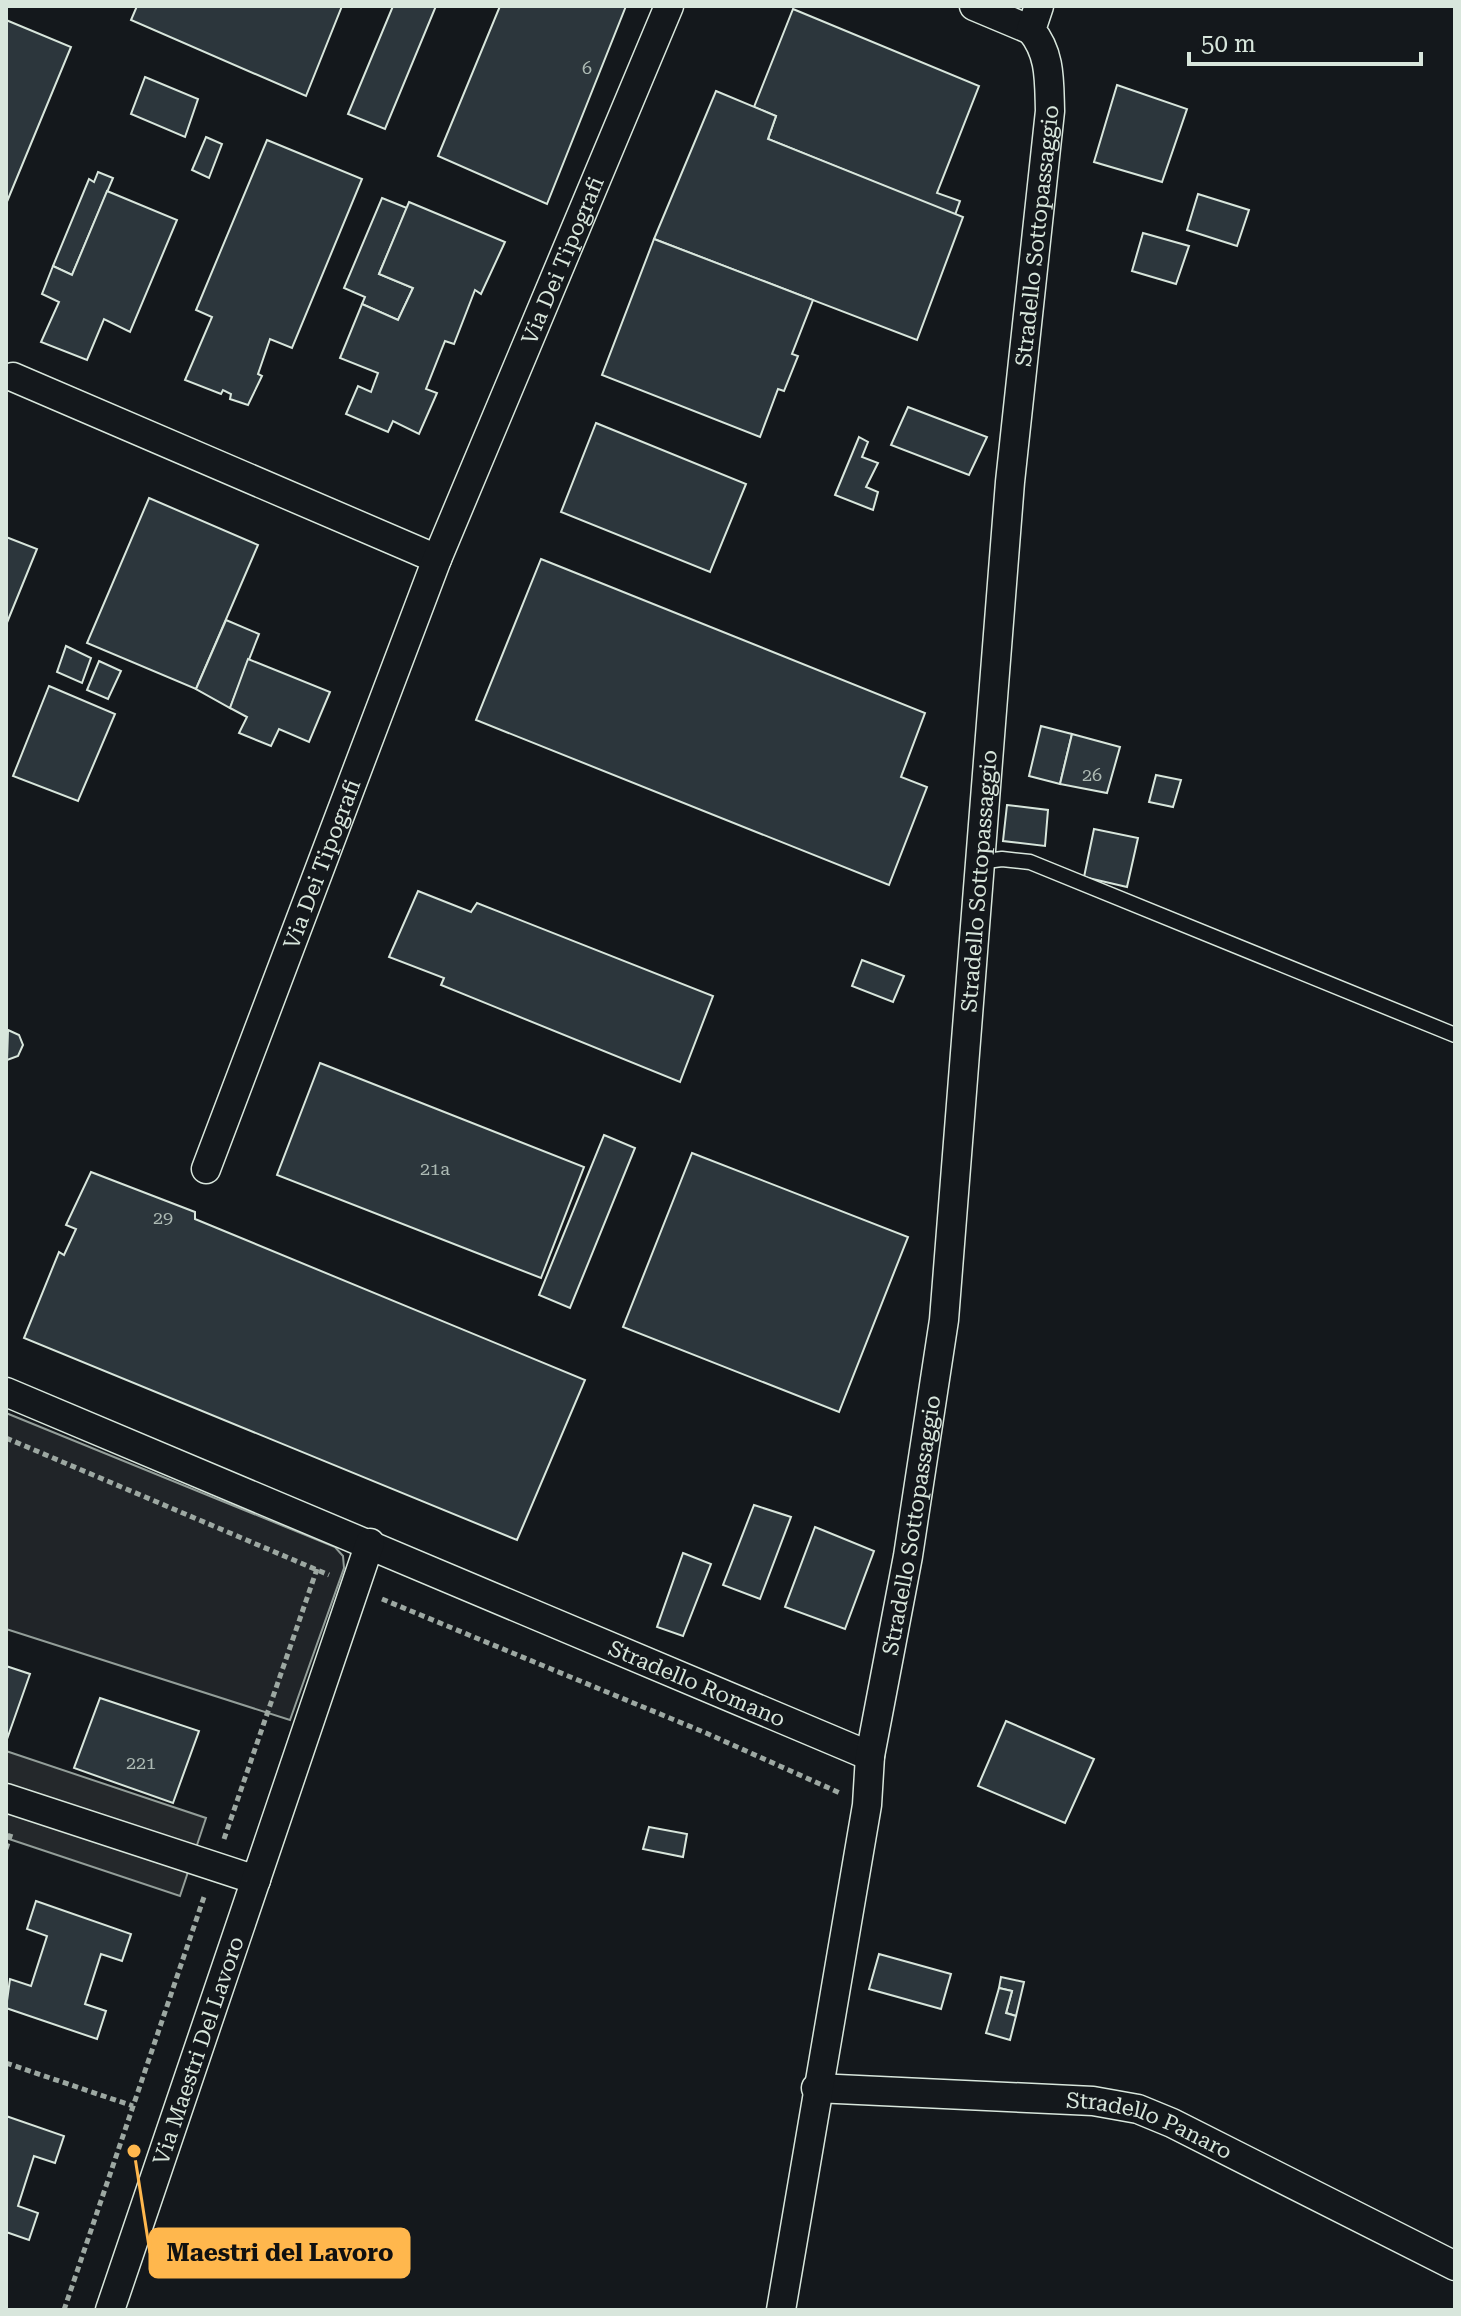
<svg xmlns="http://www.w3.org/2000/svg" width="1461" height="2316" font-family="'Roboto Serif',serif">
	<rect width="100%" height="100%" fill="#14181c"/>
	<path fill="#202428" stroke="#939e99" stroke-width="2" d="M6,1413L335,1547L343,1556L344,1568L290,1720L6,1629Z"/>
	<path fill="#24282b" stroke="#939e99" stroke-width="2" d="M6,1751L206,1818L180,1896L6,1838Z"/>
	<g fill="#2c363c" stroke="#d8e6dc" stroke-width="2">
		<path d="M137,6H342L306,96L131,20Z"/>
		<path d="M393,6H436L385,129L348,114Z"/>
		<path d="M500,6H626L547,204L438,156Z"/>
		<path d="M793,9L979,86L937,193L960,201L955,215L768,139L776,116L754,107Z"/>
		<path d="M6,20L71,47L6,204Z"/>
		<path d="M145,77L198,99L185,137L131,114Z"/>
		<path d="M1117,85L1187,109L1162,182L1094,162Z"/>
		<path d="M716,91L776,116L768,139L963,217L917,340L654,239Z"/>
		<path d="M206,137L222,144L209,178L192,170Z"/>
		<path d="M267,140L362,179L292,348L270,339L258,374L262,376L248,405L230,399L231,394L223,390L221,394L185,380L212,317L196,310Z"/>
		<path d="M98,172L113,178L72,275L53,266L89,179L94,182Z"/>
		<path d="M107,191L177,220L130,332L104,319L87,360L41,342L59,302L42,294L53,266L72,275Z"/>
		<path d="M1198,194L1249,210L1237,246L1187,230Z"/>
		<path d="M382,198L407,208L379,274L413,288L398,320L362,304L365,297L344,288Z"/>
		<path d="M409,202L505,242L481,294L475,290L454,344L445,341L426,389L437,393L419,434L393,421L388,432L346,414L358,386L371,392L378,373L340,358L362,304L398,320L413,288L379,274Z"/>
		<path d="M1143,233L1189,246L1176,284L1132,271Z"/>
		<path d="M654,239L813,300L792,354L798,356L784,391L778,389L760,437L602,375Z"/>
		<path d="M908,407L987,437L969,475L891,445Z"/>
		<path d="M596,423L746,484L710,572L561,512Z"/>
		<path d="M859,437L868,442L862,457L878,463L866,487L878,492L873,510L835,495Z"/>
		<path d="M149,498L258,545L196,689L87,643Z"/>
		<path d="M6,537L37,549L6,625Z"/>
		<path d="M541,559L925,713L901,777L927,787L889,885L476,720Z"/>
		<path d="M226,620L259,634L230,708L196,689Z"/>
		<path d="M66,646L91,658L82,683L57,672Z"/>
		<path d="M248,659L330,692L309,742L279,729L271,746L239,733L247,717L230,708Z"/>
		<path d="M99,661L121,671L108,699L87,690Z"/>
		<path d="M49,686L115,714L78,801L13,776Z"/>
		<path d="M1041,726L1072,734L1060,784L1029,776Z"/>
		<path d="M1072,734L1120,747L1107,793L1060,784Z"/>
		<path d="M1156,775L1181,780L1173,807L1149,802Z"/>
		<path d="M1007,805L1048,810L1045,846L1003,841Z"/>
		<path d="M1094,829L1138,838L1127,887L1084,877Z"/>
		<path d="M418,891L471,912L477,903L713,996L680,1082L441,985L444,978L389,957Z"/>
		<path d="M862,960L904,976L893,1002L852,986Z"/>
		<path d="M8,1030L19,1035L23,1045L18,1056L7,1060Z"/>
		<path d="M320,1063L584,1167L541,1278L277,1175Z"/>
		<path d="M604,1135L635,1148L570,1308L539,1295Z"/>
		<path d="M692,1153L908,1237L839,1412L623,1327Z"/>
		<path d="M91,1172L195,1212V1219L585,1380L517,1540L24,1338L59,1252L64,1255L76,1229L66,1225Z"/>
		<path d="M754,1505L791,1517L760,1599L723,1585Z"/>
		<path d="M815,1527L874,1551L845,1629L785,1607Z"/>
		<path d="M683,1553L711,1564L683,1636L657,1627Z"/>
		<path d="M6,1666L30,1674L6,1742Z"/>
		<path d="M100,1698L199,1731L173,1803L74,1768Z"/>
		<path d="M1006,1721L1094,1759L1065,1823L978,1786Z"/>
		<path d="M649,1827L687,1834L683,1857L643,1849Z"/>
		<path d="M36,1901L131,1934L122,1961L101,1954L85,2004L106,2011L97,2039L6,2008L10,1979L31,1986L47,1936L27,1929Z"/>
		<path d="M879,1954L951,1974L941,2009L869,1989Z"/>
		<path d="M1001,1977L1024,1982L1016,2016L1006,2013L1012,1991L999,1988Z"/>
		<path d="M999,1988L1012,1991L1006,2013L1016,2016L1010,2040L986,2033Z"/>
		<path d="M6,2116L64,2136L55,2163L34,2156L18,2206L38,2213L29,2240L6,2232Z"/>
	</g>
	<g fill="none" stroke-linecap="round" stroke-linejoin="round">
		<defs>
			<path id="service" d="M978,862L1002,859L1030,862L1455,1035"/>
			<g id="minor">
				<path d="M974,6L1031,30"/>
				<path d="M13,377L437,559"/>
				<path id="s1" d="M206,1169L437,559L669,6"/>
				<path id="s2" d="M6,1392L870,1756"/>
				<path d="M6,1798L256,1880"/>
				<path id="s3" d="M816,2088L1093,2101L1138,2109L1172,2123L1455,2266"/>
				<path id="s4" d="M110,2310L370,1543"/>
				<path id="s5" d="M781,2310L867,1805L870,1756L908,1556L944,1320L1010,482L1050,111C1049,81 1051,54 1031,30L1039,6"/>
			</g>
		</defs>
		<use href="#service" stroke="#d8e6dc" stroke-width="17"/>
		<use href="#minor" stroke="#d8e6dc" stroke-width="31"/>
		<g stroke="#9da8a2" stroke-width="5" stroke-dasharray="6 4" stroke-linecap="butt">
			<path d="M6,1438L329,1575"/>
			<path d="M382,1599L706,1733L840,1793"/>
			<path d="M224,1839L317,1569"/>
			<path d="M6,1849L12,1830"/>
			<path d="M6,2063L133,2106"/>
			<path d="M64,2310L205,1894"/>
		</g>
		<use href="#service" stroke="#14181c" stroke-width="14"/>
		<use href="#minor" stroke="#14181c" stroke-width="28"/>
	</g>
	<g text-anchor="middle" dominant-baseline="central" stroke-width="6" stroke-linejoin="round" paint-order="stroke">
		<g font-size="18" fill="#adbab4">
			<text x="587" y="67">6</text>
			<text x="1092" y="774">26</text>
			<text x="435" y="1168">21a</text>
			<text x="163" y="1217">29</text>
			<text x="141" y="1762">221</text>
		</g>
		<g font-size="22" fill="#d8e6dc" stroke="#14181c">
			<text stroke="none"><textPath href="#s5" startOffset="2092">Stradello Sottopassaggio</textPath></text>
			<text stroke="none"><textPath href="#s1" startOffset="976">Via Dei Tipografi</textPath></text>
			<text stroke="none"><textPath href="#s1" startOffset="326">Via Dei Tipografi</textPath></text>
			<text stroke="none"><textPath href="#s5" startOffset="1444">Stradello Sottopassaggio</textPath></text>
			<text stroke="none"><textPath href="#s5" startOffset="796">Stradello Sottopassaggio</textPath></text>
			<text stroke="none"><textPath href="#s2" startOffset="750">Stradello Romano</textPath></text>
			<text stroke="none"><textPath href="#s4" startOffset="274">Via Maestri Del Lavoro</textPath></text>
			<text stroke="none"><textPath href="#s3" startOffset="338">Stradello Panaro</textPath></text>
		</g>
	</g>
	<path fill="none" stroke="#ffb74d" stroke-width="3" d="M134 2151L150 2253"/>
	<circle fill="#ffb74d" stroke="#14181c" stroke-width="3" cx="134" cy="2151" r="8"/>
	<rect fill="#ffb74d" stroke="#ffb74d" stroke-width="3" x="150" y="2229" width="259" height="48" rx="8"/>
	<g font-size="24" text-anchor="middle" font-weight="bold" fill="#111">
		<text x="280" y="2261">Maestri del Lavoro</text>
	</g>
	<rect width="1461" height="2316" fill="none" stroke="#d8e6dc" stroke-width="16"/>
	<path d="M1189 52v12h232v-12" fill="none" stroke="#d8e6dc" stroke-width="4"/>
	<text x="1201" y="52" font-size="24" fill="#d8e6dc" stroke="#14181c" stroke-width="6" paint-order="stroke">50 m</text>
</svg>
